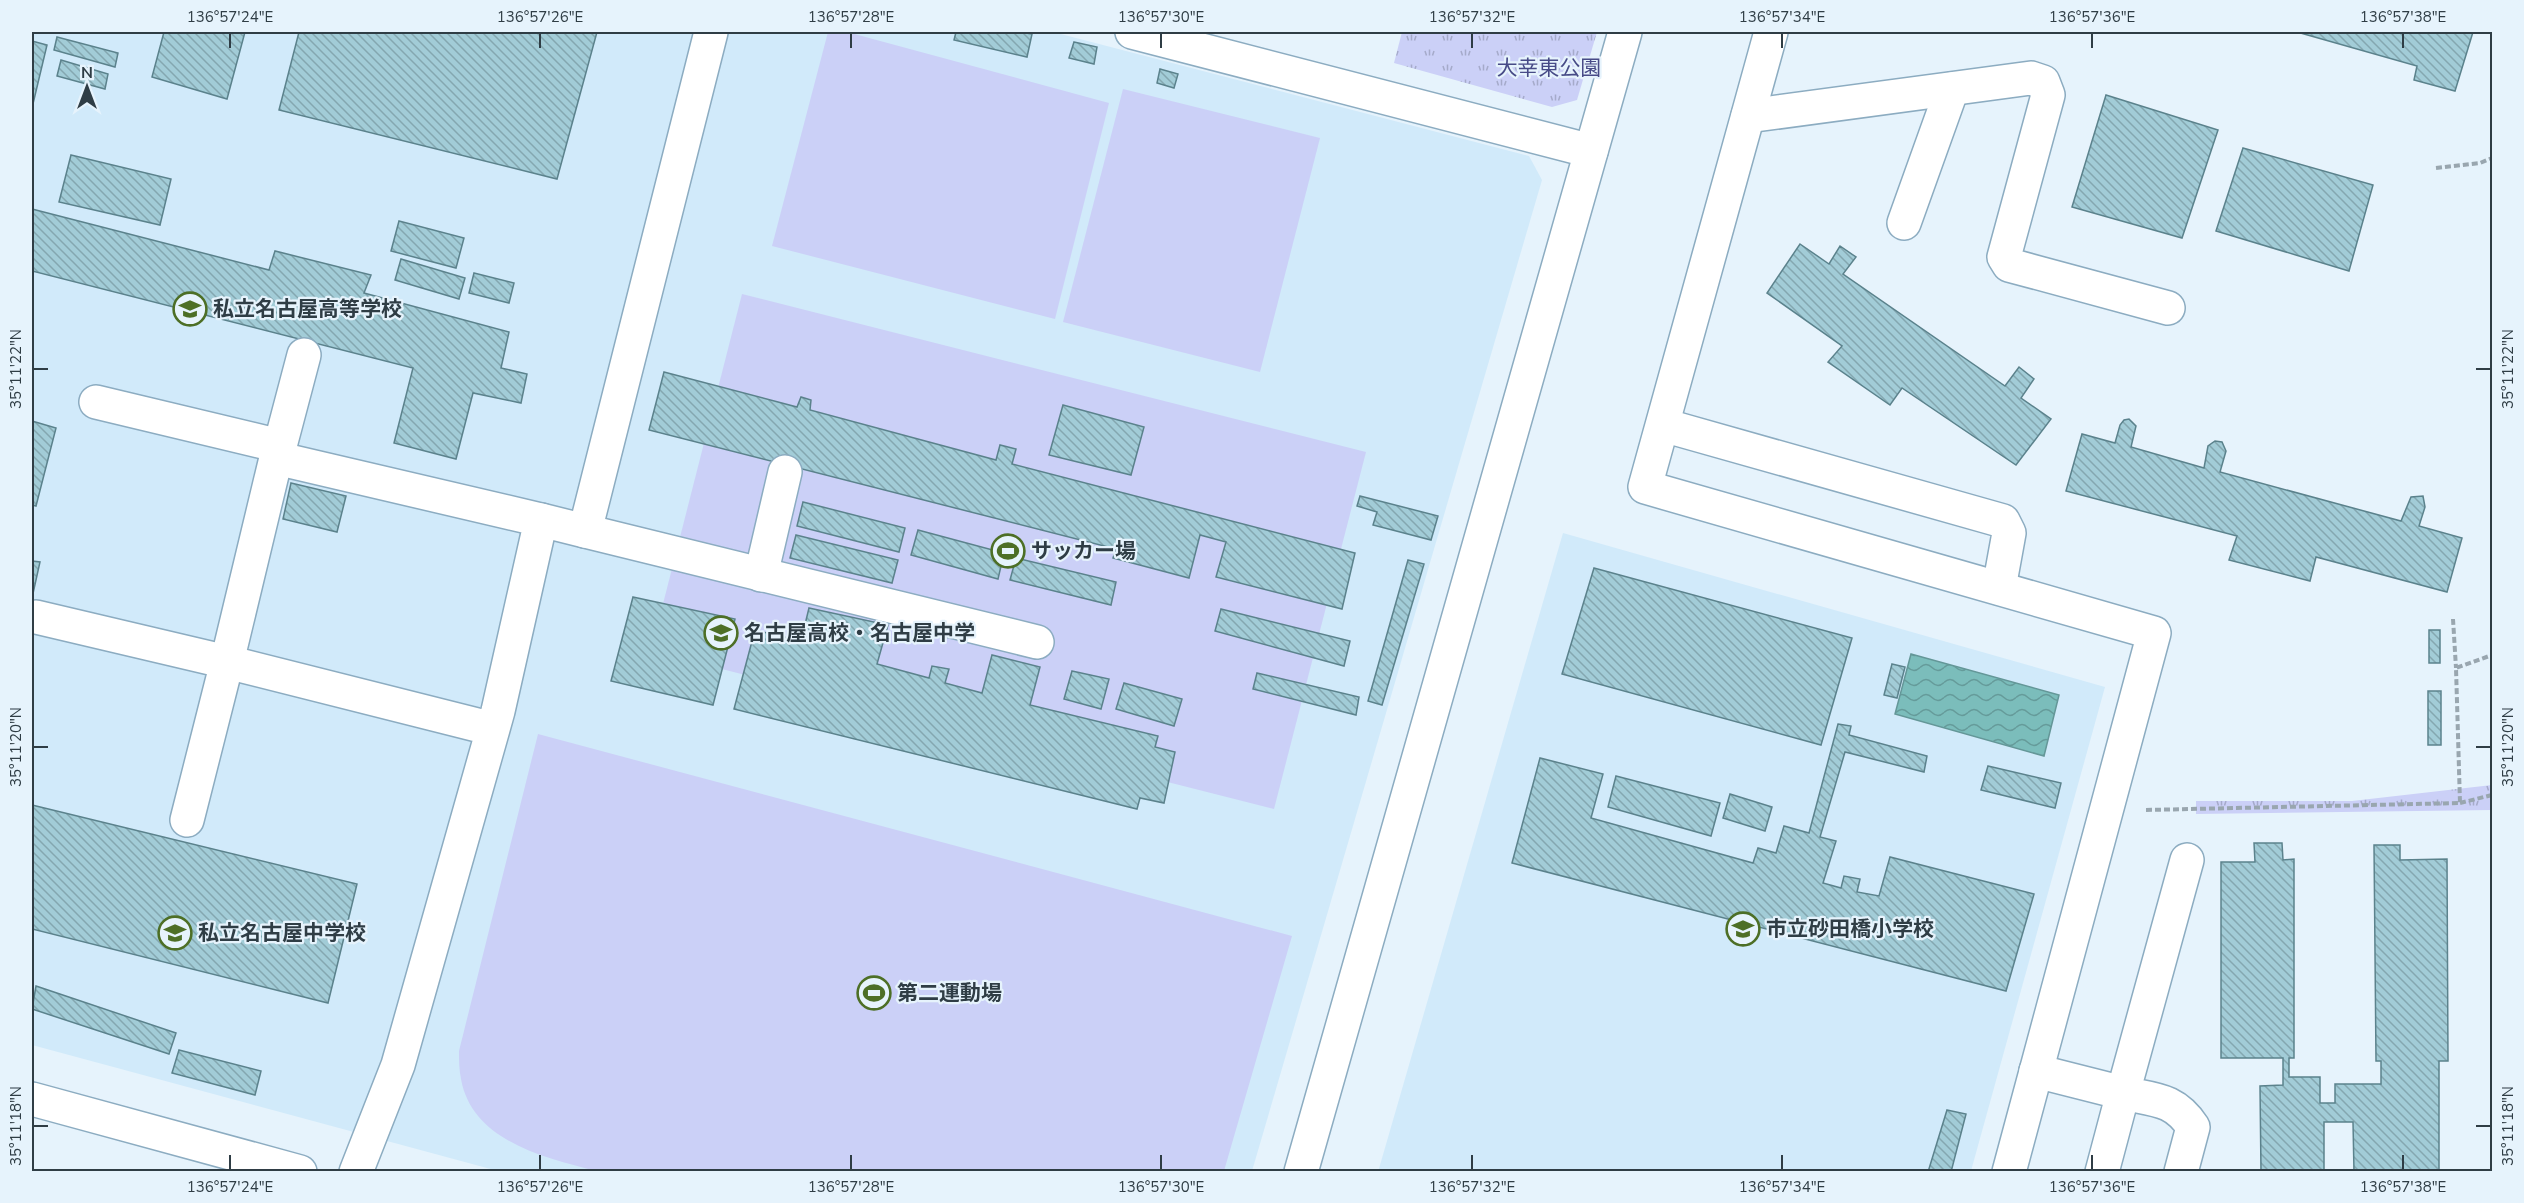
<svg xmlns="http://www.w3.org/2000/svg" width="2524" height="1203" font-family="'Nunito Sans','Noto Sans JP',sans-serif">
	<defs>
		<pattern id="grass-tufts" width="24" height="20" patternUnits="userSpaceOnUse" patternTransform="scale(1.5)"><rect width="24" height="20" fill="#cbd0f7"/><path d="M3 7l-1-3M5 7V3M7 7l1-3M15 17l-1-3M17 17v-4M19 17l1-3" fill="none" stroke="#a5aaca"/></pattern>
		<pattern id="water-waves" width="16" height="10" patternUnits="userSpaceOnUse" patternTransform="scale(1.5)"><rect width="16" height="10" fill="#7bbdbb"/><path d="M0 5q4-4 8 0t8 0" fill="none" stroke="#659b9a"/></pattern>
		<pattern id="building-back-hatch" width="6" height="6" patternUnits="userSpaceOnUse" patternTransform="scale(1.5)"><rect width="6" height="6" fill="#a2ccd7"/><path d="M-1 5l2 2M0 0l6 6M5-1l2 2" fill="none" stroke="#84a7b0"/></pattern>
	</defs>
	<rect width="100%" height="100%" fill="#e6f3fc"/>
	<g fill="#d1eafa">
		<path d="M32,32H1053L1529,156L1542,180L1252,1171H498L32,1045Z"/>
		<path d="M1563,533L2105,687L1971,1171L1378,1172Z"/>
	</g>
	<g fill="url(#grass-tufts)">
		<path d="M1402,32H1597L1577,100L1552,107L1394,63Z"/>
		<path d="M2492,785V810L2196,814V801H2352Z"/>
	</g>
	<g fill="#cbd0f7">
		<path d="M828,32H847L1109,103L1055,319L772,246Z"/>
		<path d="M1123,89L1320,138L1260,372L1063,322Z"/>
		<path d="M742,294L1366,452L1274,809L651,651Z"/>
		<path d="M538,734L1292,936L1224,1171H596C545,1158 472,1141 461,1079C459,1070 459,1060 459,1051Z"/>
	</g>
	<path fill="url(#water-waves)" stroke="#649798" stroke-width="1.5" d="M1911,654L2059,695L2044,756L1895,714Z"/>
	<g fill="url(#building-back-hatch)" stroke="#5b828c" stroke-width="1.5">
		<path d="M164,32H245L227,99L152,77Z"/>
		<path d="M299,32H597L557,179L279,110Z"/>
		<path d="M956,32H1020L1032,34L1027,57L954,40Z"/>
		<path d="M2297,32H2473L2455,91L2414,80L2417,66Z"/>
		<path d="M57,37L118,53L115,67L54,50Z"/>
		<path d="M32,41L47,45L32,108Z"/>
		<path d="M1074,42L1097,47L1094,64L1069,58Z"/>
		<path d="M61,60L108,74L105,89L57,76Z"/>
		<path d="M1160,69L1178,74L1174,88L1157,83Z"/>
		<path d="M2106,95L2218,130L2182,238L2072,207Z"/>
		<path d="M2243,148L2373,185L2349,271L2216,231Z"/>
		<path d="M71,155L171,179L160,225L59,202Z"/>
		<path d="M32,209L269,270L275,251L371,275L364,293L509,332L501,368L527,374L521,403L473,393L456,459L394,443L413,368L32,271Z"/>
		<path d="M399,221L464,238L456,268L391,251Z"/>
		<path d="M1800,244L1829,264L1840,246L1856,257L1843,274L2005,386L2019,367L2034,379L2021,398L2051,419L2016,465L1902,388L1890,405L1828,362L1842,346L1767,293Z"/>
		<path d="M401,259L465,278L459,299L395,280Z"/>
		<path d="M474,273L514,283L509,303L469,293Z"/>
		<path d="M664,372L797,407L801,397L811,400L810,410L996,460L1000,445L1016,449L1012,464L1355,553L1342,609L1216,577L1226,542L1200,535L1189,578L1113,558L1116,549L649,430Z"/>
		<path d="M1063,405L1144,427L1131,475L1049,455Z"/>
		<path d="M2129,419L2136,426L2131,447L2204,468L2208,446L2215,441L2222,442L2226,451L2220,472L2401,521L2411,497L2423,496L2425,507L2419,526L2462,538L2447,592L2316,557L2310,581L2229,560L2237,536L2066,491L2082,434L2115,443L2120,425L2124,420Z"/>
		<path d="M32,421L56,428L36,506L32,505Z"/>
		<path d="M291,483L346,496L337,532L283,519Z"/>
		<path d="M1360,496L1438,516L1431,540L1373,525L1377,512L1357,506Z"/>
		<path d="M803,502L905,528L899,552L797,526Z"/>
		<path d="M918,530L1004,553L998,579L911,555Z"/>
		<path d="M796,535L898,560L892,583L790,558Z"/>
		<path d="M1016,558L1116,582L1111,605L1010,580Z"/>
		<path d="M1408,560L1424,564L1382,705L1368,701Z"/>
		<path d="M32,561L40,562L32,598Z"/>
		<path d="M1594,568L1852,638L1821,745L1562,674Z"/>
		<path d="M633,597L735,619L713,705L611,681Z"/>
		<path d="M809,608L888,625L877,664L929,678L932,666L949,669L945,683L982,693L992,655L1040,667L1030,705L1158,736L1155,747L1175,752L1164,803L1140,798L1137,809L734,709L755,630L801,641Z"/>
		<path d="M1221,609L1350,641L1344,666L1215,631Z"/>
		<rect x="2429" y="630" width="11" height="33"/>
		<path d="M1892,664L1905,667L1897,698L1884,695Z"/>
		<path d="M1072,671L1109,679L1101,709L1064,699Z"/>
		<path d="M1257,673L1359,697L1356,715L1253,689Z"/>
		<path d="M1124,683L1182,699L1174,726L1116,709Z"/>
		<rect x="2428" y="691" width="13" height="54"/>
		<path d="M1838,724L1851,726L1849,735L1927,756L1924,772L1845,752L1820,837L1836,841L1823,883L1841,888L1844,876L1860,879L1857,892L1879,896L1890,857L2034,894L2006,991L1512,863L1540,758L1603,774L1591,818L1753,863L1758,848L1776,853L1784,826L1809,833Z"/>
		<path d="M1988,766L2061,783L2055,808L1981,790Z"/>
		<path d="M1616,776L1720,803L1711,836L1608,807Z"/>
		<path d="M1730,794L1772,807L1765,831L1723,818Z"/>
		<path d="M32,805L357,884L328,1003L32,929Z"/>
		<path d="M2254,843H2282L2283,860L2294,859V1058H2289V1077H2320V1103H2335V1084H2381V1061H2376L2374,845H2400V860L2447,859L2448,1061H2439V1172H2354L2353,1122H2324V1172H2261L2260,1086L2283,1085V1058H2221V862H2255Z"/>
		<path d="M36,986L176,1033L169,1054L32,1009Z"/>
		<path d="M179,1050L261,1071L255,1095L172,1073Z"/>
		<path d="M1947,1110L1966,1114L1951,1172H1928Z"/>
	</g>
	<g fill="none" stroke-linecap="round" stroke-linejoin="round">
		<defs>
			<g id="minor">
				<path d="M1132,32L1591,151"/>
				<path d="M1771,32L1645,487L2154,633L2009,1172"/>
				<path d="M1748,116L2031,78L2043,82L2048,95L2004,257L2009,265L2168,308"/>
				<path d="M1904,223L1952,89"/>
				<path d="M96,402L280,446L276,458"/>
				<path d="M1663,425L2003,521L2009,533L1999,588"/>
				<path d="M280,446L304,355"/>
				<path d="M541,520L585,531L711,32"/>
				<path d="M585,531L1037,642"/>
				<path d="M761,575L785,472"/>
				<path d="M36,617L227,662L187,820"/>
				<path d="M2036,1071L2123,1093L2102,1172"/>
				<path d="M32,1099L300,1172"/>
				<path d="M356,1172L398,1065L493,729L498,711L541,520L276,458L227,662L493,729"/>
				<path d="M1301,1172L1625,32"/>
				<path d="M2181,1172L2193,1127C2174,1098 2154,1100 2123,1093L2187,860"/>
			</g>
		</defs>
		<use href="#minor" stroke="#8cacc1" stroke-width="36"/>
		<g stroke="#99a6af" stroke-width="4" stroke-dasharray="6 3" stroke-linecap="butt">
			<path d="M2436,168L2480,163L2492,158"/>
			<path d="M2453,619L2456,668"/>
			<path d="M2460,803L2492,795"/>
			<path d="M2146,810L2460,803L2456,668L2492,655"/>
		</g>
		<use href="#minor" stroke="#fff" stroke-width="33"/>
	</g>
	<path fill="none" stroke="#2f3d45" stroke-width="2" d="M230,33V48M540,33V48M851,33V48M1161,33V48M1472,33V48M1782,33V48M2092,33V48M2403,33V48M33,369H48M2476,369H2491M33,747H48M2476,747H2491M33,1126H48M2476,1126H2491M230,1155V1170M540,1155V1170M851,1155V1170M1161,1155V1170M1472,1155V1170M1782,1155V1170M2092,1155V1170M2403,1155V1170"/>
	<defs>
		<symbol id="school-ring" viewBox="-11 -11 22 22"><circle r="9.5" fill="#e6f3fc" stroke="#4d6f26" stroke-width="1.5"/><path d="M0-5L7-2L0 1L-7-2ZM-4 1L0 2.5L4 1V4Q0 6-4 4Z" fill="#4d6f26"/></symbol>
		<symbol id="stadium-ring" viewBox="-11 -11 22 22"><circle r="9.5" fill="#e6f3fc" stroke="#4d6f26" stroke-width="1.5"/><path d="M0-5a6.5 5 0 1 0 0 10a6.5 5 0 1 0 0-10ZM-3.5-1.8h7v3.6h-7Z" fill="#4d6f26"/></symbol>
	</defs>
	<g fill-rule="evenodd">
		<use href="#school-ring" x="171" y="290" width="38" height="38"/>
		<use href="#stadium-ring" x="989" y="532" width="38" height="38"/>
		<use href="#school-ring" x="702" y="614" width="38" height="38"/>
		<use href="#school-ring" x="1724" y="910" width="38" height="38"/>
		<use href="#school-ring" x="156" y="914" width="38" height="38"/>
		<use href="#stadium-ring" x="855" y="974" width="38" height="38"/>
	</g>
	<g text-anchor="middle" dominant-baseline="central" stroke-width="4.5" stroke-linejoin="round" paint-order="stroke">
		<g font-size="21" fill="#474b87" stroke="#e6f3fc">
			<text x="1549" y="68">大幸東公園</text>
		</g>
		<g font-size="21" font-weight="bold" fill="#2f3d45" stroke="#e6f3fc" text-anchor="start">
			<text x="213" y="309">私立名古屋高等学校</text>
			<text x="1031" y="551">サッカー場</text>
			<text x="744" y="633">名古屋高校・名古屋中学</text>
			<text x="1766" y="929">市立砂田橋小学校</text>
			<text x="198" y="933">私立名古屋中学校</text>
			<text x="897" y="993">第二運動場</text>
		</g>
	</g>
	<rect width="2524" height="1203" fill="none" stroke="#e6f3fc" stroke-width="66"/>
	<g transform="translate(87 87)" stroke="#e6f3fc" stroke-width="4.5" paint-order="stroke">
	<path d="M0-4.5L10 22L0 15L-10 22Z" fill="#2f3d45"/>
	<text y="-9" font-size="16" font-weight="bold" text-anchor="middle" fill="#2f3d45">N</text>
	</g>
	<rect x="33" y="33" width="2458" height="1137" fill="none" stroke="#2f3d45" stroke-width="2"/>
	<g font-size="15" text-anchor="middle" fill="#2f3d45">
		<text x="230" y="22">136°57'24"E</text>
		<text x="540" y="22">136°57'26"E</text>
		<text x="851" y="22">136°57'28"E</text>
		<text x="1161" y="22">136°57'30"E</text>
		<text x="1472" y="22">136°57'32"E</text>
		<text x="1782" y="22">136°57'34"E</text>
		<text x="2092" y="22">136°57'36"E</text>
		<text x="2403" y="22">136°57'38"E</text>
		<text transform="translate(16 369) rotate(-90)" y="5">35°11'22"N</text>
		<text transform="translate(2508 369) rotate(-90)" y="5">35°11'22"N</text>
		<text transform="translate(16 747) rotate(-90)" y="5">35°11'20"N</text>
		<text transform="translate(2508 747) rotate(-90)" y="5">35°11'20"N</text>
		<text transform="translate(16 1126) rotate(-90)" y="5">35°11'18"N</text>
		<text transform="translate(2508 1126) rotate(-90)" y="5">35°11'18"N</text>
		<text x="230" y="1192">136°57'24"E</text>
		<text x="540" y="1192">136°57'26"E</text>
		<text x="851" y="1192">136°57'28"E</text>
		<text x="1161" y="1192">136°57'30"E</text>
		<text x="1472" y="1192">136°57'32"E</text>
		<text x="1782" y="1192">136°57'34"E</text>
		<text x="2092" y="1192">136°57'36"E</text>
		<text x="2403" y="1192">136°57'38"E</text>
	</g>
</svg>
